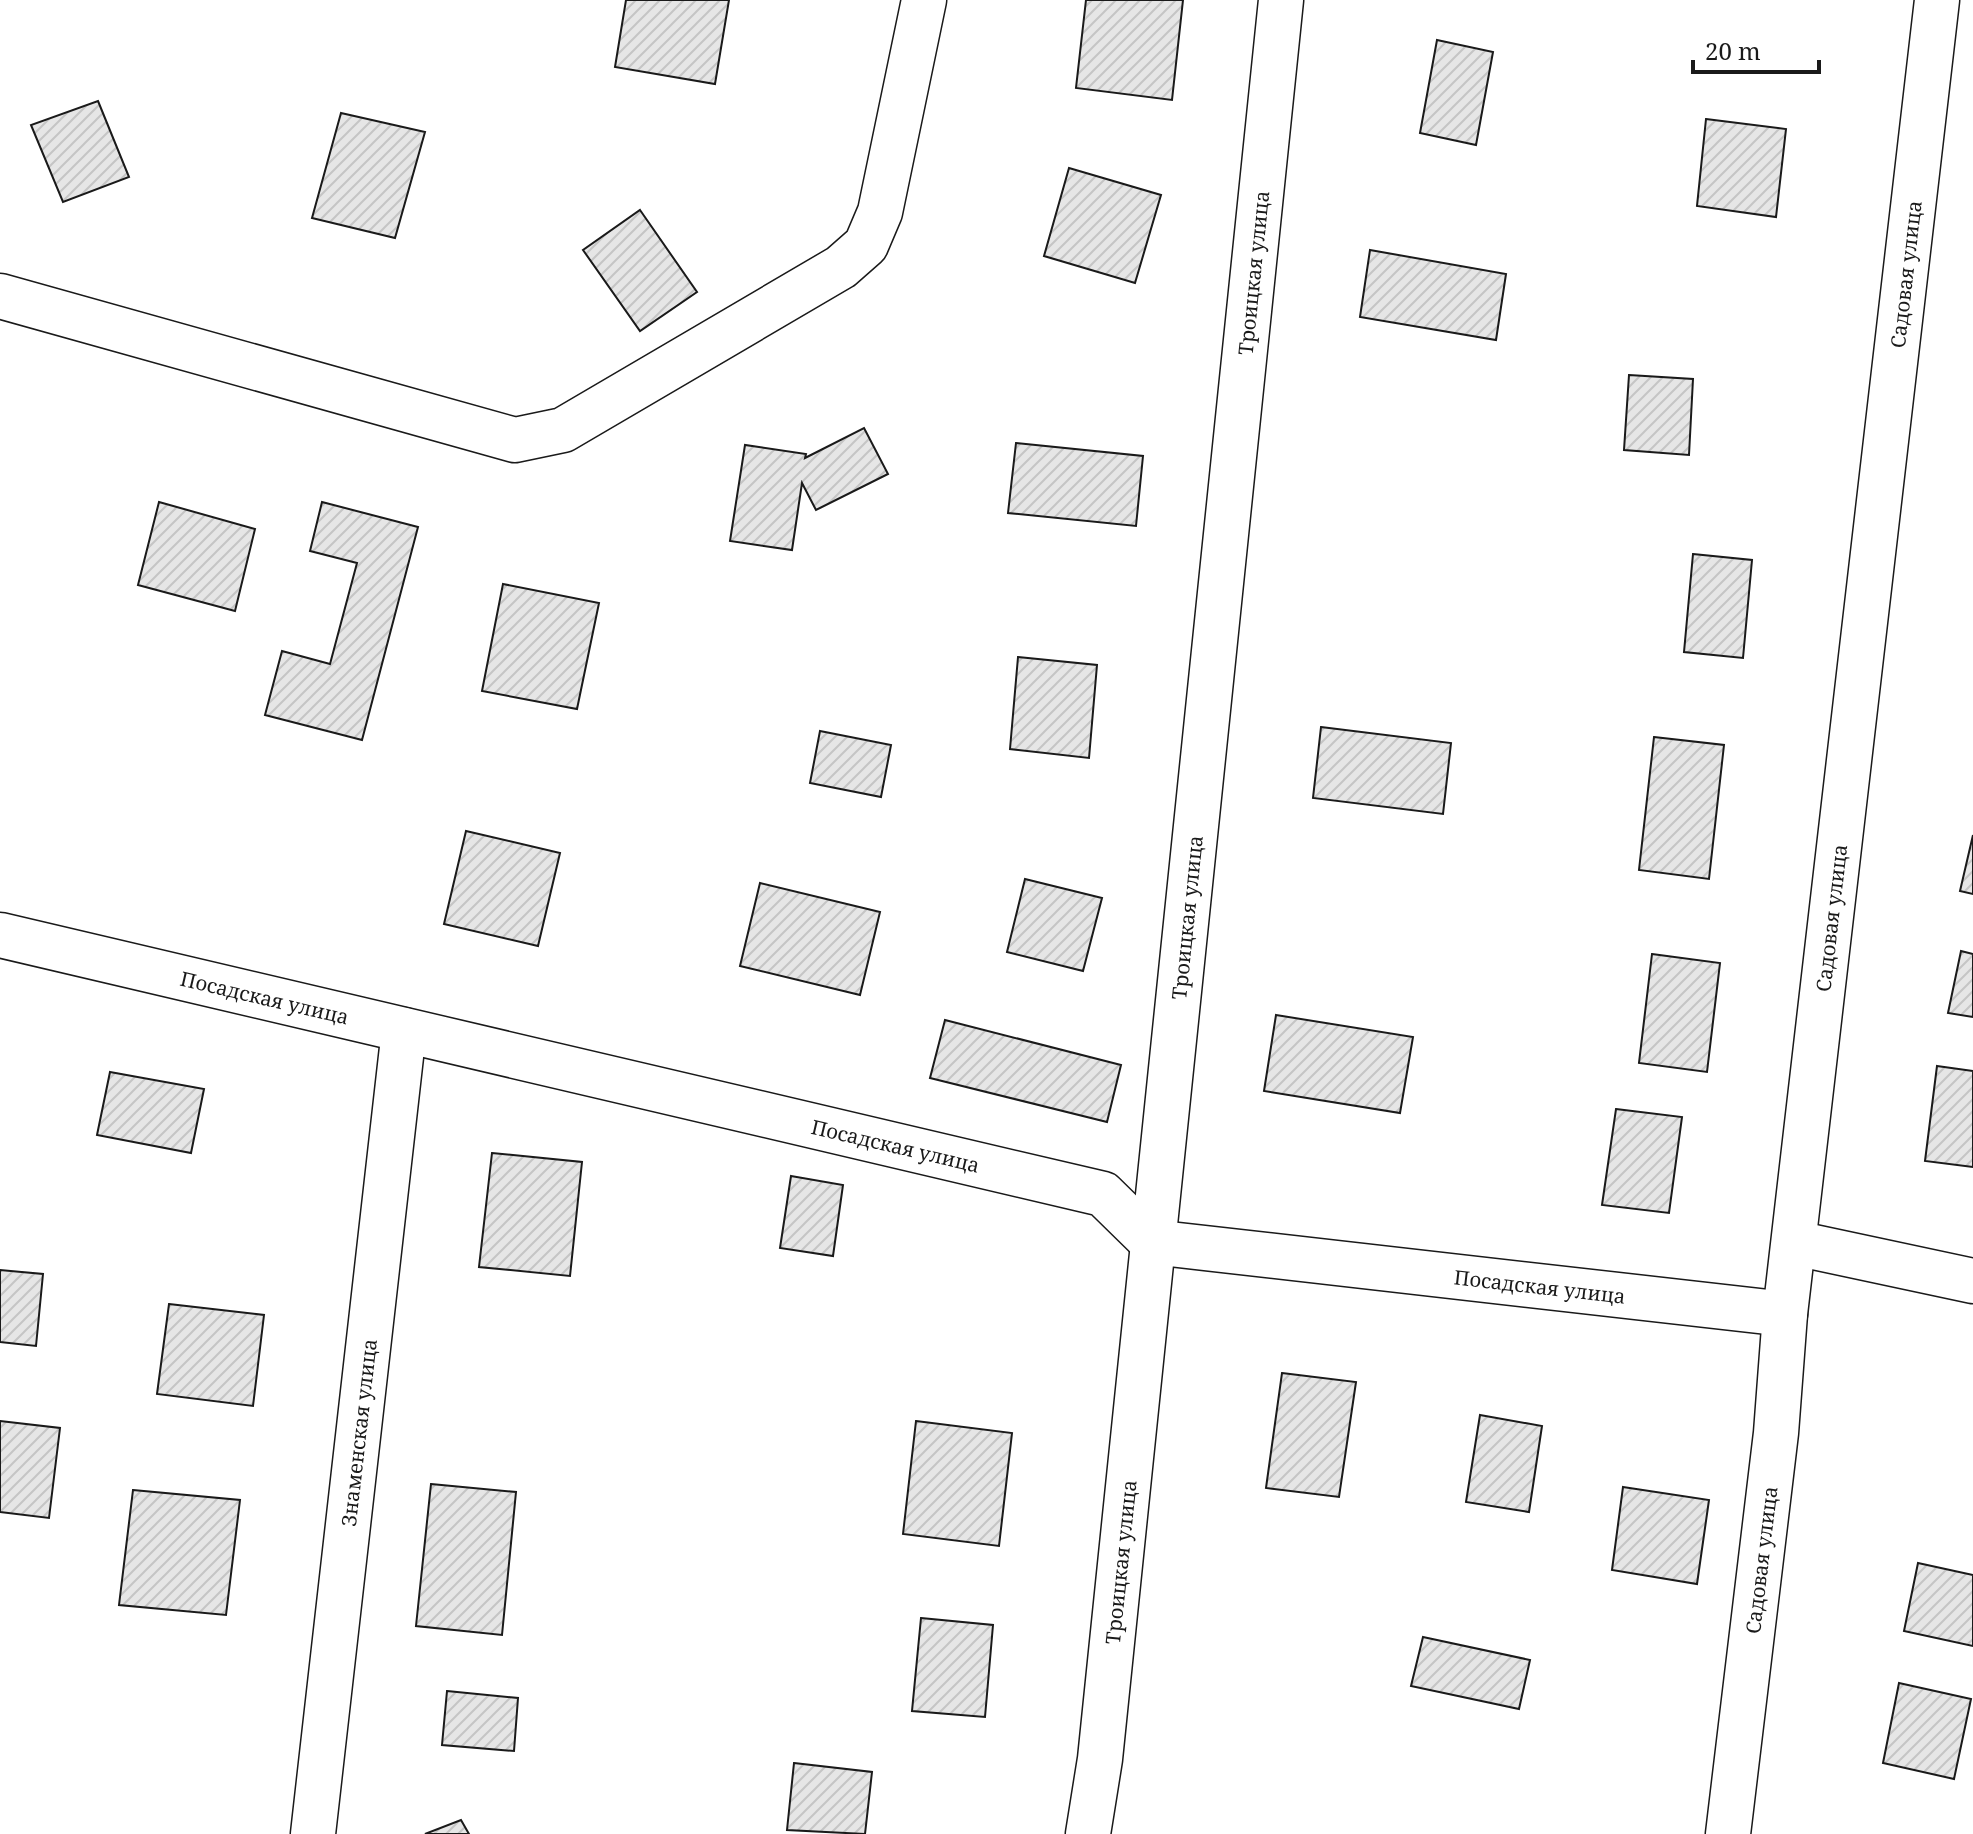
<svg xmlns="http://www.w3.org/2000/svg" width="1973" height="1834" font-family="'Noto Serif',serif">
	<defs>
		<pattern id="building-hatch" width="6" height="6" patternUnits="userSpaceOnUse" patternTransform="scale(2)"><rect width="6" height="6" fill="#e6e6e6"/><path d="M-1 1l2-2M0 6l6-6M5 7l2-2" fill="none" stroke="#c5c5c5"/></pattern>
	</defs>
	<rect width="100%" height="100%" fill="#fff"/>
	<g fill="url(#building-hatch)" stroke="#1a1a1a" stroke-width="2">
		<path d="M626,0H729L715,84L615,67Z"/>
		<path d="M1086,0H1183L1172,100L1076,88Z"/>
		<path d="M1437,40L1493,52L1476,145L1420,133Z"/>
		<path d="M98,101L129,177L63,202L31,125Z"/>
		<path d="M341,113L425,132L395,238L312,218Z"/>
		<path d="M1706,119L1786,129L1776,217L1697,206Z"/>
		<path d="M1069,168L1161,195L1135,283L1044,256Z"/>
		<path d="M640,210L697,292L640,331L583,250Z"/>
		<path d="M1370,250L1506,274L1496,340L1360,317Z"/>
		<path d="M1629,375L1693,379L1689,455L1624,450Z"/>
		<path d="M864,428L888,474L816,510L802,483L792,550L730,541L745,445L806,454L805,458Z"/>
		<path d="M1016,443L1143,456L1136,526L1008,513Z"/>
		<path d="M159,502L255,529L235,611L138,585Z"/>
		<path d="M322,502L418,527L362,740L265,715L282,651L330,664L357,563L310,551Z"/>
		<path d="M1693,554L1752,560L1743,658L1684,652Z"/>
		<path d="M503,584L599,603L577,709L482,691Z"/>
		<path d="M1018,657L1097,665L1089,758L1010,749Z"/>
		<path d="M1321,727L1451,743L1443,814L1313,798Z"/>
		<path d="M820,731L891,745L881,797L810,783Z"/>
		<path d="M1654,737L1724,745L1709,879L1639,870Z"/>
		<path d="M466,831L560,853L538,946L444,924Z"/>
		<path d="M1973,835V894L1960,891Z"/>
		<path d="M1025,879L1102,898L1083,971L1007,952Z"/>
		<path d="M760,883L880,912L860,995L740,966Z"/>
		<path d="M1961,951L1973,954V1017L1948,1013Z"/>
		<path d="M1652,954L1720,963L1707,1072L1639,1063Z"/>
		<path d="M1276,1015L1413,1037L1400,1113L1264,1091Z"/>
		<path d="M945,1020L1121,1065L1107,1122L930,1078Z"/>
		<path d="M1937,1066L1973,1071V1167L1925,1161Z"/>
		<path d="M110,1072L204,1089L191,1153L97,1135Z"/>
		<path d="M1616,1109L1682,1117L1669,1213L1602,1205Z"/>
		<path d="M492,1153L582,1162L570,1276L479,1267Z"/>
		<path d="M791,1176L843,1185L833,1256L780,1248Z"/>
		<path d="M0,1270L43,1274L36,1346L0,1342Z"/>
		<path d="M169,1304L264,1315L253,1406L157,1394Z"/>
		<path d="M1282,1373L1356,1382L1339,1497L1266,1488Z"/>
		<path d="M1480,1415L1542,1426L1529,1512L1466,1502Z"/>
		<path d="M0,1421L60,1428L49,1518L0,1512Z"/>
		<path d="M916,1421L1012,1433L999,1546L903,1534Z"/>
		<path d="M431,1484L516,1492L502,1635L416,1626Z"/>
		<path d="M1623,1487L1709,1500L1697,1584L1612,1570Z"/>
		<path d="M133,1490L240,1500L226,1615L119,1605Z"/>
		<path d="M1918,1563L1973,1575V1646L1904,1631Z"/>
		<path d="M921,1618L993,1625L985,1717L912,1711Z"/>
		<path d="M1423,1637L1530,1660L1519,1709L1411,1686Z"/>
		<path d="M1899,1683L1971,1699L1954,1779L1883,1763Z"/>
		<path d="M447,1691L518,1698L514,1751L442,1745Z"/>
		<path d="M794,1763L872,1772L865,1834L787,1830Z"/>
		<path d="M461,1820L469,1834H425Z"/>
	</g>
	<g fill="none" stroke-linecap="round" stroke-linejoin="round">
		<defs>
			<g id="minor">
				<path d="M0,296L515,440L563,430L841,267L866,245L880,212L924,0"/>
				<path id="s1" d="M0,935L1103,1194L1152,1242L1785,1314"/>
				<path d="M1795,1243L1973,1281"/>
				<path id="s2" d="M313,1834L404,1030"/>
				<path id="s3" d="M1088,1834L1100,1759L1281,0"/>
				<path id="s4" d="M1728,1834L1776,1433L1785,1314L1937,0"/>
			</g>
		</defs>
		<use href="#minor" stroke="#1a1a1a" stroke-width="47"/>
		<use href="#minor" stroke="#fff" stroke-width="44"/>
	</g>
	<g text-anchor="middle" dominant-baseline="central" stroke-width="6" stroke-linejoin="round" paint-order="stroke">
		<g font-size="20" fill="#1a1a1a" stroke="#fff">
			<text stroke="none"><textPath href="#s3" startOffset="1570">Троицкая улица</textPath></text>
			<text stroke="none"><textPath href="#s4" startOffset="1570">Садовая улица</textPath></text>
			<text stroke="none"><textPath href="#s3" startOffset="922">Троицкая улица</textPath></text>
			<text stroke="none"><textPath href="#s4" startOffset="922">Садовая улица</textPath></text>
			<text stroke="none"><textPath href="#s1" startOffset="272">Посадская улица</textPath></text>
			<text stroke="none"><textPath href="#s1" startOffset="920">Посадская улица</textPath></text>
			<text stroke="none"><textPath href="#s1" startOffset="1592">Посадская улица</textPath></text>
			<text stroke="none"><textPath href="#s2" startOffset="404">Знаменская улица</textPath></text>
			<text stroke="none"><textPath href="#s4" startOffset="276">Садовая улица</textPath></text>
			<text stroke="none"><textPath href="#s3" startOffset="274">Троицкая улица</textPath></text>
		</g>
	</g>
	<path d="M1693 60v12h126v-12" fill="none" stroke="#1a1a1a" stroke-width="4"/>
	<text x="1705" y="60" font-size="24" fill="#1a1a1a" stroke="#ffffff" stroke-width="6" paint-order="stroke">20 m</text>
</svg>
